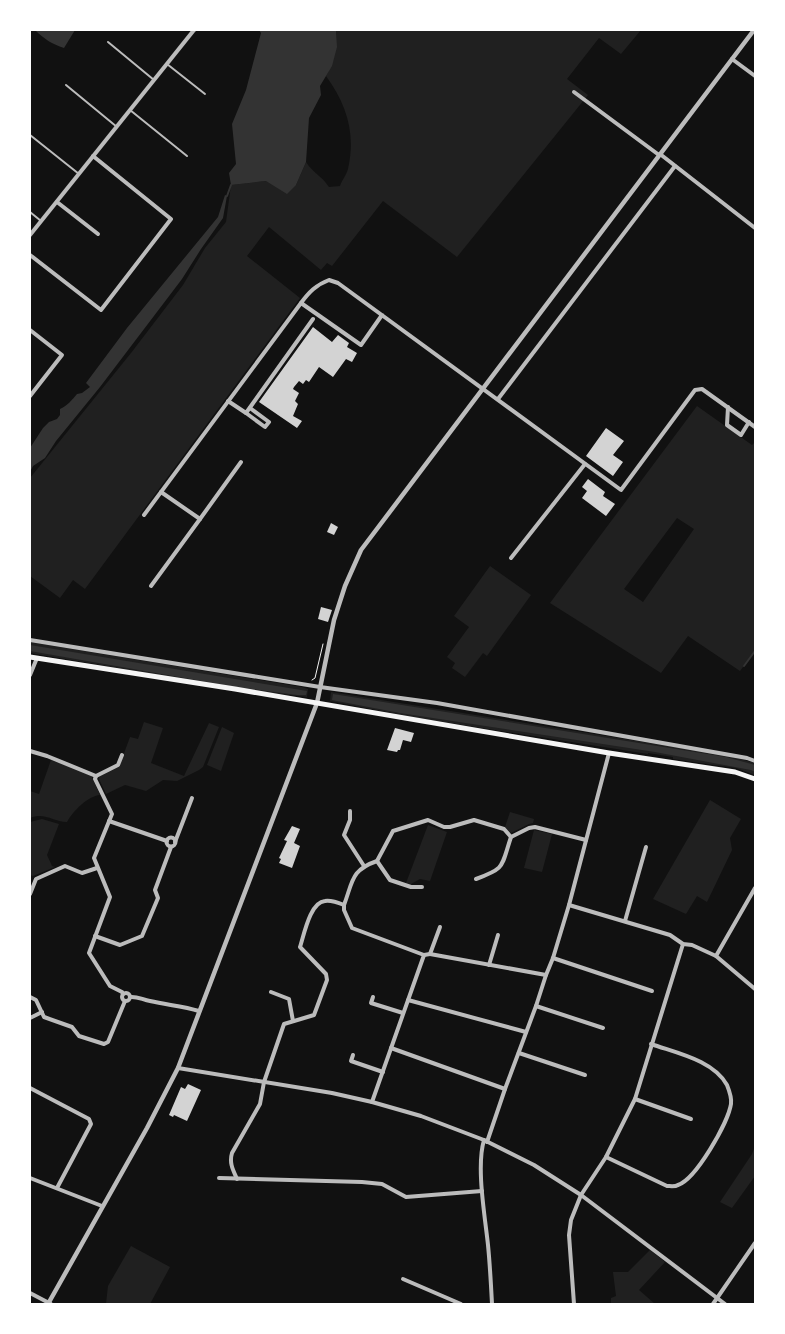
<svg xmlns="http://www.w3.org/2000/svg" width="785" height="1334" font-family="Figtree,sans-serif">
	<rect width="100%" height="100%" fill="#111"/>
	<g fill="#202020" fill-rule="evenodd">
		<path d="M336,30H641L621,54L599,38L567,79L588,95L457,257L383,201L332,266L327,263L321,270L269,227L247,256L300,298L85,589L73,580L60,598L30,576V478L131,353L183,285L205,248L226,222L231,185L266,181L296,185L306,162C312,172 322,176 329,187L340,186C342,180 346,176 348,169C356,134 347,105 326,76C335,60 337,48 336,30Z"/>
		<path d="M697,406L752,445L755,442V651L740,671L688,636L661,673L550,603ZM677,518L694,529L643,602L624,589Z"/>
		<path d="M490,566L531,595L487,656L483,653L465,677L452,668L455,663L447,657L469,627L454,616Z"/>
		<path d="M30,642L302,687L308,689L307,697L248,690L30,653Z"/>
		<path d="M331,692L725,755L755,763V775L736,768L673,759V757L648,753V754L418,718L330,701Z"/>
		<path d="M144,722L163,728L151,763L184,776L209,723L219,727L203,767L199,770L177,781L163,780L146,791L125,785L106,794L99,779L100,776L119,767L130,737L138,739Z"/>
		<path d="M222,727L234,733L221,771L207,765Z"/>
		<path d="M51,760L91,775L100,795C88,796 73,811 67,822C53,822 45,812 30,818V791L39,794Z"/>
		<path d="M710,800L741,819L730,838L732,850L707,902L697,896L686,914L653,899Z"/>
		<path d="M510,812L534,819L533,823L529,824L511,833L505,827Z"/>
		<path d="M42,819L59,824L47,855L52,866L55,867L33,876L30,875V822Z"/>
		<path d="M428,825L447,832L430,881L420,879L411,884L406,883Z"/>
		<path d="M534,830L552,834L542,872L524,868Z"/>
		<path d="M755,1146V1176L732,1208L720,1202L752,1154Z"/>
		<path d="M131,1246L170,1267L150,1304H106L108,1286Z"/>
		<path d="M650,1250L665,1262L639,1290L655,1304H611V1298L616,1296L613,1272H628Z"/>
	</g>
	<g fill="#333">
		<path d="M35,30H75L64,48C52,44 44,39 35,30Z"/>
		<path d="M259,30H336L337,47L332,66L320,86L321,95L309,118L306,162L296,185L287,194L266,181L231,185L229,173L236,164L232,124L246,90L261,33Z"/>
		<path d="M225,195L227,196L223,218L201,249L182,279L100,387L56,441L45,458L33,466L30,472V448L43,428L49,422L57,419L60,415V409C67,406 72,400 77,394L82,393L90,387L86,383L127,328L218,217Z"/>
		<path d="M30,645L307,691L306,695H297L236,687L30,651Z"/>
		<path d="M333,694L726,757L755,765V772L751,770L655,752L400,713L332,700Z"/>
	</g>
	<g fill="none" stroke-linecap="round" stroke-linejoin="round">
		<g stroke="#333" stroke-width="2">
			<path d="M227,196L231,185"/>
			<path d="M744,666L755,651"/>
		</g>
	</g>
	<g fill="#d3d3d3">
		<path d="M313,327L332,342L338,335L349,343L347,347L357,353L352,362L346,359L333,377L319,367L309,382L306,380L303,384L299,381L294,387L293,389L299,393L295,401L298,404L293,416L302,421L297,428L259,402Z"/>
		<path d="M606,428L624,441L613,455L623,462L613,476L586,456Z"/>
		<path d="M588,479L605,492L603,496L615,504L606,516L582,498L587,491L582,487Z"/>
		<path d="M331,523L338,527L334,535L327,532Z"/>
		<path d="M321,607L332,610L328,622L318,619Z"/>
		<path d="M395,728L414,733L411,742L403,740L400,750H398L397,752L387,750Z"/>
		<path d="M292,826L300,829L294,843L300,846L292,868L279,863L281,859L279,858L287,841L284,840Z"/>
		<path d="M188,1084L201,1090L187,1121L174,1115L173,1117L169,1115L181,1087L185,1089Z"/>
	</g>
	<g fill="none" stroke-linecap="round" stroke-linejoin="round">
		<path stroke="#f5f5f5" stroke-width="1" d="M312,680L315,678L323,644"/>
		<g stroke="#bcbcbc" stroke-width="2">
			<path d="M108,42L154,80"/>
			<path d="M167,64L205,94"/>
			<path d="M66,85L117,127"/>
			<path d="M130,110L187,156"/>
			<path d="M30,135L79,174"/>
			<path d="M30,212L41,221"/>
		</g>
		<g stroke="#bcbcbc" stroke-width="4">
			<path d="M732,59L755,76"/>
			<path d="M574,92L659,155"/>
			<path d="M660,154L755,228"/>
			<path d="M57,202L98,234"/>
			<path d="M30,235L194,30"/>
			<path d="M30,255L101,310L171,219L93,156"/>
			<path d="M382,315L361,345L301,303C309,292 316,285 329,280L338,283L621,490L695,390L702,389L755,427"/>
			<path d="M30,330L62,355L30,396"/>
			<path d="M498,399L675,166"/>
			<path d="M228,401L246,413L313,319"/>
			<path d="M728,407L727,425L741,435L749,422"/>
			<path d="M246,413L265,427L269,422L250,408"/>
			<path d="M144,515L301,303"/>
			<path d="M200,519L241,462"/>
			<path d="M511,558L585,464"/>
			<path d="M151,586L200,519L161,492"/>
			<path d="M30,640L320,687L437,703L747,758L755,761"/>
			<path d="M30,675L37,658"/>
			<path d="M30,751L47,756L96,776"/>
			<path d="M122,755L118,765L96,776L95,779L112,814L94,858L110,897L89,953L110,986L122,992L123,994"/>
			<path d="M350,811V820L344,835L364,866"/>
			<path d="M109,821L167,841"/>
			<circle cx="171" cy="842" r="4.5"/>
			<path d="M175,842L192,798"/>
			<path d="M377,861L390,880L411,887H422"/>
			<path d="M476,879C506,868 501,867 511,837L529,828L535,827L586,840"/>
			<path d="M30,894L36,879L65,866L82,873L97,868"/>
			<path d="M569,905L670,935L683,944L692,945L716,956L755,989"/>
			<path d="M625,921L646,847"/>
			<path d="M95,936L120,945L142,936L158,898L155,890L171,847"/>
			<path d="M430,954L546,975"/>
			<path d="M424,955L430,954L440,927"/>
			<path d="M716,956L755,888"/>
			<path d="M553,958L652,991"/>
			<path d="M489,965L498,935"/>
			<path d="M271,992L289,999L293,1021"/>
			<circle cx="126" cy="997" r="4"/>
			<path d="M30,997L36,1000L44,1017L72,1027L79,1036L104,1044L108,1042L125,1001"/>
			<path d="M130,997C137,996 143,1000 150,1001C167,1005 183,1006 199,1011"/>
			<path d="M373,997L371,1003L403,1013"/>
			<path d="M408,1000L526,1032"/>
			<path d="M536,1006L603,1028"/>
			<path d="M30,1018L42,1012"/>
			<path d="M391,1048L505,1089"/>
			<path d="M519,1053L585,1075"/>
			<path d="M353,1055L351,1061L383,1072"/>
			<path d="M178,1068L332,1093L372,1102L421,1116L484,1140L534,1165L581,1195L725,1304"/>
			<path d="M30,1088L89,1119L91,1124L57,1188"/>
			<path d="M635,1099L691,1119"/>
			<path d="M372,1102L424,955L352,928L344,910V905C353,881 351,870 377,861L393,831L428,820L444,827H450L474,820L504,829L511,837"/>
			<path d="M484,1140C476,1167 485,1216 488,1245C490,1265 491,1285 492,1304"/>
			<path d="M487,1142L505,1089L536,1006L546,975L553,958L569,905L609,753"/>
			<path d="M606,1157L667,1186C670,1186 675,1187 678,1185C696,1179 728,1123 731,1104C732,1098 729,1090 727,1085C713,1060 676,1053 651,1044"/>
			<path d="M30,1178L102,1206"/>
			<path d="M219,1178L362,1182L382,1184L406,1197L482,1191"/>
			<path d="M237,1179C233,1170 229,1163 232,1153L260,1104L264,1082L284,1024L314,1015L327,980L326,974L300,947C304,935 310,902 325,901C331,900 339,903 344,905"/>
			<path d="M403,1279L461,1304"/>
			<path d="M30,1293L51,1304"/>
			<path d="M574,1304L569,1235L571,1220L581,1195L606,1157L635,1099L683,944"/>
			<path d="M713,1304L755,1243"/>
		</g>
		<path stroke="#bcbcbc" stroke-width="4.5" d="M48,1304L147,1128L178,1068L317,703L334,620L345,586L361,550L754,30"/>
		<path stroke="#f5f5f5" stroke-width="5" d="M30,657L235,689L609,753L735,772L755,779"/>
	</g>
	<rect width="785" height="1334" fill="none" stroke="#ffffff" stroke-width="62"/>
</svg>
